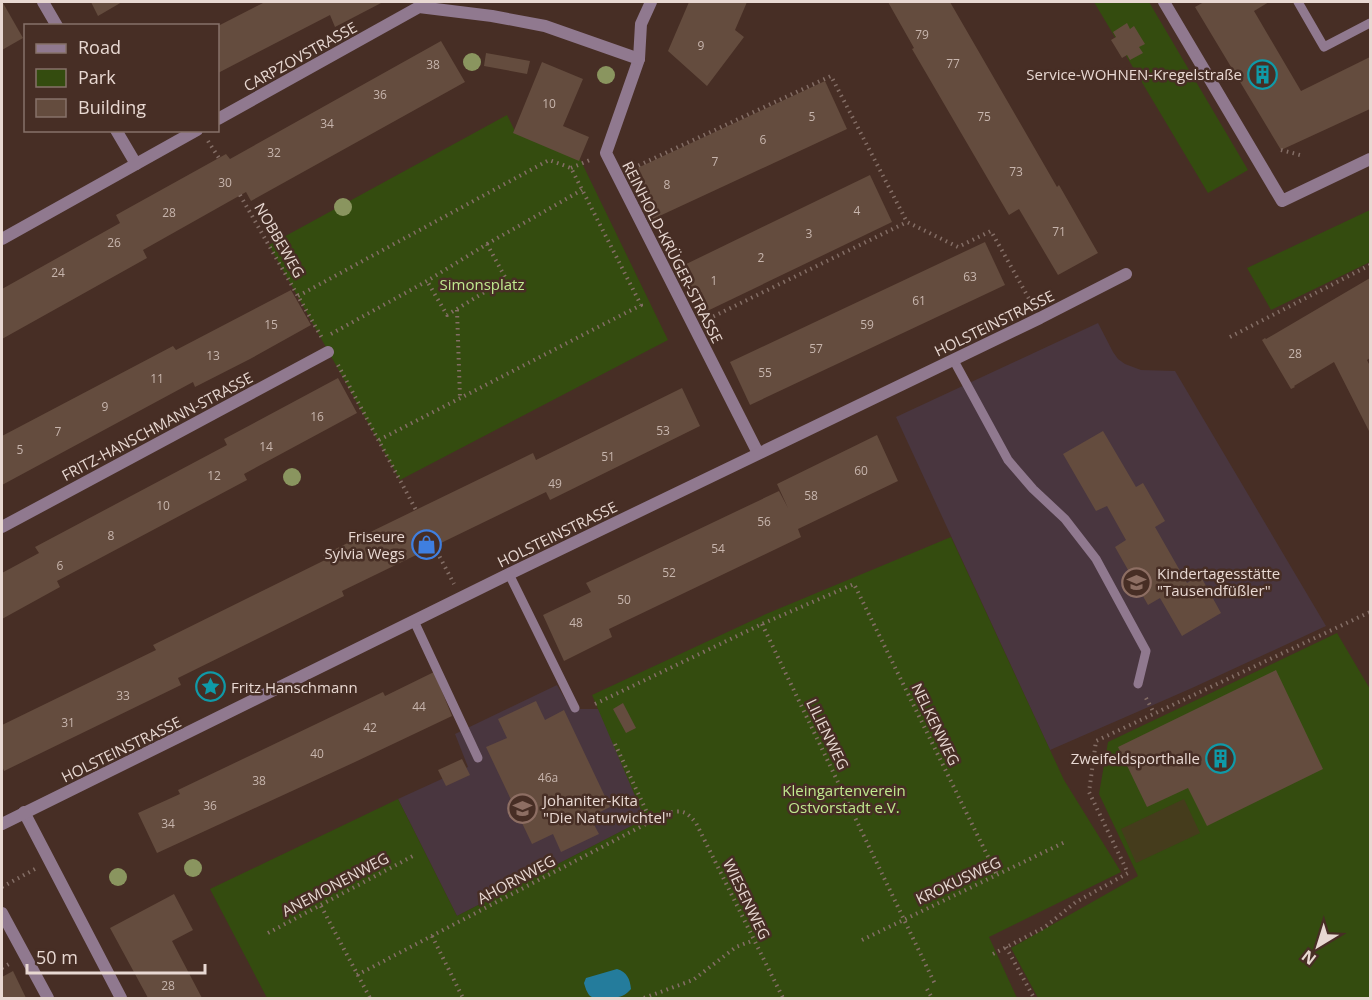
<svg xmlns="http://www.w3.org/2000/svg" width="1372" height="1000" font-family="'Open Sans',sans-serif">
	<rect width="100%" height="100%" fill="#472e25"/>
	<g fill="#49363f">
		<path d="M1098,323L1113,352L1118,359L1125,364L1141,370L1175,371L1326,626L1192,688L1050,750L896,417Z"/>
		<path d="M557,685L571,709H599L645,819L457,916L398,799L468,767L455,734Z"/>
	</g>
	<g fill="#344c0f">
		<path d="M1094,2H1149L1248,170L1208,193Z"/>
		<path d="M507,115L515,131L579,157L668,340L400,480L269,245Z"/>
		<path d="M1370,210V262L1271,310L1247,268Z"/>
		<path d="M951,537L1064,780L1121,872L989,937L1017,998H267L210,889L398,799L457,916L645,819L592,695L766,614Z"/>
		<path d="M1337,633L1370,689V998H1038L1011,948L1138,876L1099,794L1108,742Z"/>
	</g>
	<path fill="#453c1c" d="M1184,799L1200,833L1136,863L1121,829Z"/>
	<path fill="#247c9c" d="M617,969C627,972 630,979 631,989C629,991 626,994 624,995C618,999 595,1000 590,996C587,993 585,987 584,983L586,978Z"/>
	<g fill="#644c3e">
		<path d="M91,2H122L98,16Z"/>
		<path d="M265,2H383L335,27L330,15L218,73V26Z"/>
		<path d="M689,2H747L735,30L744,37L707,86L668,51Z"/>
		<path d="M888,2H950L1057,187L1059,185L1098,253L1058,275L1019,209L1009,215L912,49L914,48Z"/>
		<path d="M1204,2H1269L1254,11L1301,91L1370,57V109L1281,150L1195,7Z"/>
		<path d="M2,3H3L23,38L2,50Z"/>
		<path d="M1127,23L1130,29L1134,26L1145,44L1139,47L1143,53L1130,60L1127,55L1122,58L1111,40L1116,37L1113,32Z"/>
		<path d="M441,41L465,82L251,201L246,192L143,250L147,258L2,339V289L120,223L116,215L226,154L230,159Z"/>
		<path d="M486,53L530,61L527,74L484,66Z"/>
		<path d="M542,62L583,79L563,126L589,137L579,161L513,133Z"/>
		<path d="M825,81L847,129L653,219L631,171Z"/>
		<path d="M870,175L892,222L701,314L678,268Z"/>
		<path d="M985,242L1005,285L750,405L730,362Z"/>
		<path d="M1370,278V358L1367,360L1370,366V433L1334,362L1294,386L1295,387L1291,389L1262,340L1265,338L1266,339Z"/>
		<path d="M291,290L311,325L250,359L195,387L193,382L2,485V436L173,346L176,350Z"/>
		<path d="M338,378L357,413L244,474L247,480L57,581L60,587L2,619V573L39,553L35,547L227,445L224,439Z"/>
		<path d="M682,388L700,426L550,500L546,492L342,591L344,596L178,678L181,685L4,771L2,766V725L156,650L153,645L325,560L323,555L533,453L536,460Z"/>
		<path d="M1103,431L1136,487L1143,483L1165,521L1155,527L1187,583L1200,575L1221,613L1182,636L1160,598L1148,605L1115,547L1126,540L1107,506L1096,511L1063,454Z"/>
		<path d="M877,435L898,481L798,529L801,537L609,629L612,637L564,661L543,615L591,592L586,583L779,491L788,508L777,484Z"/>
		<path d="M1276,670L1323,769L1207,826L1188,788L1147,807L1118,747Z"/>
		<path d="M434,672L452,716L355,762L157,853L138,813L180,794L178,790L383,692L385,696Z"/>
		<path d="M536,701L545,720L564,710L610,807L590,817L599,834L561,852L553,834L532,844L486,747L507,738L498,719Z"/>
		<path d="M623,703L636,728L626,733L613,709Z"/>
		<path d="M462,759L470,775L446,786L438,770Z"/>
		<path d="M174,894L193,930L172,941L202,998H148L110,928Z"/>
		<path d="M13,971L26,998H2V977Z"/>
	</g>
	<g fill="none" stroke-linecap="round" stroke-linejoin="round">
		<g stroke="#846e66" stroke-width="4" stroke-dasharray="1.5 4.5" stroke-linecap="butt">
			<path d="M208,141L219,158"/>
			<path d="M1281,150L1300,155"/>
			<path d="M571,168L590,160"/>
			<path d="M633,168L831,76L907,222L958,247L991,231L1032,304"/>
			<path d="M240,195L322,338"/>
			<path d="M487,244L582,190"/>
			<path d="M298,296L549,160L571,168L641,305L379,440"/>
			<path d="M457,310L460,398"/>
			<path d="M708,319L907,222"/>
			<path d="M331,334L427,281L487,244L506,279L447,315L427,281"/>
			<path d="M1230,337L1370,265"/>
			<path d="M338,365L416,510"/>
			<path d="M434,546L454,584"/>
			<path d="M762,624L935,984"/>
			<path d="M1146,698L1154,713"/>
			<path d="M595,704L762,624L854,584L997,875"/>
			<path d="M615,744L651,821"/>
			<path d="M2,887L35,869"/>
			<path d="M321,906L370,998"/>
			<path d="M268,933L413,856"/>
			<path d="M432,936L463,998"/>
			<path d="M862,940L1065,842"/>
			<path d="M1006,947L1034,998"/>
			<path d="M993,954L1045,927L1076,902L1128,873L1089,792L1096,741L1370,612"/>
			<path d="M2,968L11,963"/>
			<path d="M357,975L667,813C683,810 686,811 696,823L783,998"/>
			<path d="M927,989L932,998"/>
			<path d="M644,998L693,980L736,947L754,940"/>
		</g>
		<g stroke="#90798f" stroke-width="9">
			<path d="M1298,2L1324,47L1370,23"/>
			<path d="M953,359L1008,460L1033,489L1065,519L1096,559L1146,651L1138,684"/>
			<path d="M509,574L575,708"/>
			<path d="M414,621L478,758"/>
		</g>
		<g stroke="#90798f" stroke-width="12">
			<path d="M43,2L57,26"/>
			<path d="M651,2L641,24L639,59L606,153L758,453"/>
			<path d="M1164,2L1282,201L1370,159"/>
			<path d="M218,119L419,7L492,16L545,26L639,59"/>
			<path d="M116,130L136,164"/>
			<path d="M2,239L197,130"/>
			<path d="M2,527L328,352"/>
			<path d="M24,812L121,998"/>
			<path d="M2,913L48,998"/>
		</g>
		<path stroke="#90798f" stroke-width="12" d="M2,824L509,574L1040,318L1126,274"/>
	</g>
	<g fill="#8a955f">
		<circle cx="472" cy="62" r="9"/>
		<circle cx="606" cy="75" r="9"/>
		<circle cx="343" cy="207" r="9"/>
		<circle cx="292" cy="477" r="9"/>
		<circle cx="193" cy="868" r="9"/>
		<circle cx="118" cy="877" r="9"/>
	</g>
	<defs>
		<symbol id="building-ring" viewBox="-11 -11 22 22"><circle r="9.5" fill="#472e25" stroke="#0f9aa8" stroke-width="1.5"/><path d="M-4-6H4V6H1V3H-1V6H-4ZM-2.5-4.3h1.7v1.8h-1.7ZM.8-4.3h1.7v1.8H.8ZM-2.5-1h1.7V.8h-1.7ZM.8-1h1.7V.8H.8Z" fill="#0f9aa8"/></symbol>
		<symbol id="shop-ring" viewBox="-11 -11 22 22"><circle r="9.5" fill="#472e25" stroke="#3f7fe0" stroke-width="1.5"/><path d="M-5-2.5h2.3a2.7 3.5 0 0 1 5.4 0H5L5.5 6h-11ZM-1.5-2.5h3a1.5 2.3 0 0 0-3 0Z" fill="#3f7fe0"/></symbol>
		<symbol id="school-ring" viewBox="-11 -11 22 22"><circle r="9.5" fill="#472e25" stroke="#8d6e63" stroke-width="1.5"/><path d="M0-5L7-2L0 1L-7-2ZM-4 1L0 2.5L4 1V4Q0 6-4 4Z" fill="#8d6e63"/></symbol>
		<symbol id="sight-ring" viewBox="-11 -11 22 22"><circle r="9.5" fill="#472e25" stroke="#0f9aa8" stroke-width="1.5"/><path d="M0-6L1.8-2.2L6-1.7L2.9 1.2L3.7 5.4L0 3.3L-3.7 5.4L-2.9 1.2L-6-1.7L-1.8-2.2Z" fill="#0f9aa8"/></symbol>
	</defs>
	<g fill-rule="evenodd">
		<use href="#building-ring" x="1246" y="58" width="33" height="33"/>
		<use href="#shop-ring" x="410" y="528" width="33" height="33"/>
		<use href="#school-ring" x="1120" y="566" width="33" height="33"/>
		<use href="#sight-ring" x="194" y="670" width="33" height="33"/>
		<use href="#building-ring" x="1204" y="742" width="33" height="33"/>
		<use href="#school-ring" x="506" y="792" width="33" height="33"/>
	</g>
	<g text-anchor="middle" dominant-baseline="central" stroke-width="5" stroke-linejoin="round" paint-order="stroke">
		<g font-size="12" fill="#c7b5ad">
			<text x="922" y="34">79</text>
			<text x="701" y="45">9</text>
			<text x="953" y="63">77</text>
			<text x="433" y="64">38</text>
			<text x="380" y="94">36</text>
			<text x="549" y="103">10</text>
			<text x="812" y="116">5</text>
			<text x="984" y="116">75</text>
			<text x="327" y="123">34</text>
			<text x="763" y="139">6</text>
			<text x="274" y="152">32</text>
			<text x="715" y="161">7</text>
			<text x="1016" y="171">73</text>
			<text x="225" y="182">30</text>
			<text x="667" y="184">8</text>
			<text x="857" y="210">4</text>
			<text x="169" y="212">28</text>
			<text x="1059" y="231">71</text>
			<text x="809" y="233">3</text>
			<text x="114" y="242">26</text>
			<text x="761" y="257">2</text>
			<text x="58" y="272">24</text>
			<text x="970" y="276">63</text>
			<text x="714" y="280">1</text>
			<text x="919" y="300">61</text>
			<text x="271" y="324">15</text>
			<text x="867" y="324">59</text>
			<text x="816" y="348">57</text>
			<text x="1295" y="353">28</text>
			<text x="213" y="355">13</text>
			<text x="765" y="372">55</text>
			<text x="157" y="378">11</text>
			<text x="105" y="406">9</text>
			<text x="317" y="416">16</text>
			<text x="663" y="430">53</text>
			<text x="58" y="431">7</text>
			<text x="266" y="446">14</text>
			<text x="20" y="449">5</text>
			<text x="608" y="456">51</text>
			<text x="861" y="470">60</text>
			<text x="214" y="475">12</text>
			<text x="555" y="483">49</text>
			<text x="811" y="495">58</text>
			<text x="163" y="505">10</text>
			<text x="764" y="521">56</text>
			<text x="111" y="535">8</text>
			<text x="718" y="548">54</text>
			<text x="60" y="565">6</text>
			<text x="669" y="572">52</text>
			<text x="624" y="599">50</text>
			<text x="576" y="622">48</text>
			<text x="123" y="695">33</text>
			<text x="419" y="706">44</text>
			<text x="68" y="722">31</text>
			<text x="370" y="727">42</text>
			<text x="317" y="753">40</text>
			<text x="548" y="777">46a</text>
			<text x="259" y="780">38</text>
			<text x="210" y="805">36</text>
			<text x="168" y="823">34</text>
			<text x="168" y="985">28</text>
		</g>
		<g font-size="15" fill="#e8d8d2" stroke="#472e25">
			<text transform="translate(300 56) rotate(-29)">CARPZOVSTRASSE</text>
			<text transform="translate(280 240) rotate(60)">NOBBEWEG</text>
			<text transform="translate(673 252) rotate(63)">REINHOLD-KRÜGER-STRASSE</text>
			<text transform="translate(994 323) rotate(-26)">HOLSTEINSTRASSE</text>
			<text transform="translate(157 426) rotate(-28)">FRITZ-HANSCHMANN-STRASSE</text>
			<text transform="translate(557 534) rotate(-26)">HOLSTEINSTRASSE</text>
			<text transform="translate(936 724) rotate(64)">NELKENWEG</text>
			<text transform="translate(828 734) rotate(64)">LILIENWEG</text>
			<text transform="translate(121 749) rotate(-26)">HOLSTEINSTRASSE</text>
			<text transform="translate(516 879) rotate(-28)">AHORNWEG</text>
			<text transform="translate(958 880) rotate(-25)">KROKUSWEG</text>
			<text transform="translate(335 884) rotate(-28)">ANEMONENWEG</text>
			<text transform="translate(747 899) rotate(64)">WIESENWEG</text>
		</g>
		<g font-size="15" fill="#e8d8d2" stroke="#472e25" text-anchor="end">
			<text x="1242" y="74">Service-WOHNEN-Kregelstraße</text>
			<text x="405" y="536">Friseure<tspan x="405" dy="17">Sylvia Wegs</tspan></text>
			<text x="1157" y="573" text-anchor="start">Kindertagesstätte<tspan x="1157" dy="17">"Tausendfüßler"</tspan></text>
			<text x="231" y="687" text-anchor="start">Fritz Hanschmann</text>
			<text x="1200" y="758">Zweifeldsporthalle</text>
			<text x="543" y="800" text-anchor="start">Johaniter-Kita<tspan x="543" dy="17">"Die Naturwichtel"</tspan></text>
		</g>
		<g font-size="15" fill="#c0e98f" stroke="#472e25">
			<text x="482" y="284">Simonsplatz</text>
			<text x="844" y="790">Kleingartenverein<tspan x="844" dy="17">Ostvorstadt e.V.</tspan></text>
		</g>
	</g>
	<rect width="1372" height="1000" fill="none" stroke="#e8d8d2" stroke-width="6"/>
	<rect x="24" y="24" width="195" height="108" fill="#472e25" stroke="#87726a" stroke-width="1.5"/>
	<rect x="36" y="44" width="30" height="9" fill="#90798f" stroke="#87726a" stroke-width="1.5"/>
	<text x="78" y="54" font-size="18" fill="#e8d8d2">Road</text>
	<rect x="36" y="69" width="30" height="18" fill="#344c0f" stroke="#87726a" stroke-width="1.5"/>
	<text x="78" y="84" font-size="18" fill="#e8d8d2">Park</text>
	<rect x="36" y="99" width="30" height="18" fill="#644c3e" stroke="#87726a" stroke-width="1.5"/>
	<text x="78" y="114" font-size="18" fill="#e8d8d2">Building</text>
	<g transform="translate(1318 946) rotate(218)" stroke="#472e25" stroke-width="4.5" paint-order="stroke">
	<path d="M0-4.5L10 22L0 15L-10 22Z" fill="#e8d8d2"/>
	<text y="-9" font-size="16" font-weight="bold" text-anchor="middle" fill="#e8d8d2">N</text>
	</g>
	<path d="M27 964v9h178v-9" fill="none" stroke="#e8d8d2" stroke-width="3"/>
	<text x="36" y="964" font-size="18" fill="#e8d8d2" stroke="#472e25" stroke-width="4.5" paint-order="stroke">50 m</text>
</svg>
